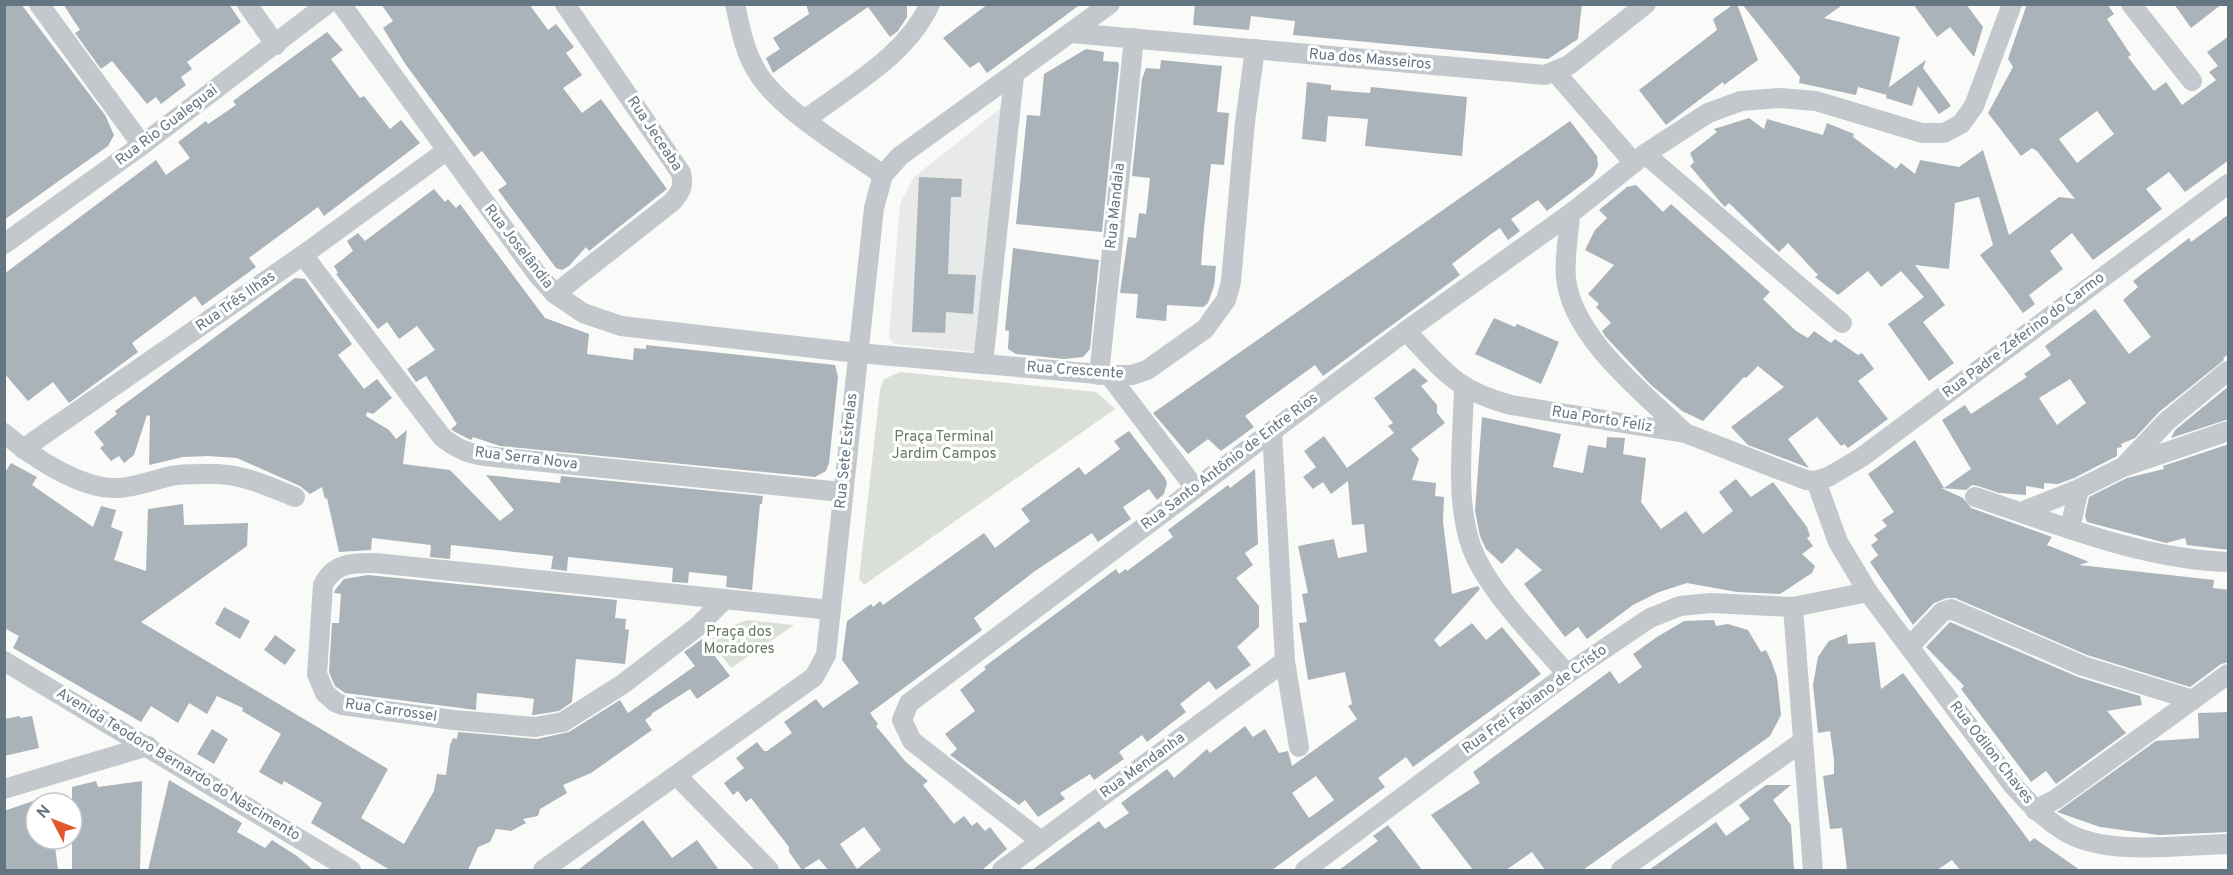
<svg xmlns="http://www.w3.org/2000/svg" width="2233" height="875" font-family="Overpass,sans-serif">
	<rect width="100%" height="100%" fill="#fafaf8"/>
	<path fill="#e8e9e9" d="M1001,108L1002,111L977,352L894,344L889,337L900,204L914,177Z"/>
	<g fill="#dadfd7">
		<path d="M900,372L1096,392L1115,409L864,585L859,579L880,390L884,379Z"/>
		<path d="M748,620L794,625L731,668L710,640L728,627Z"/>
	</g>
	<g fill="#aab3b9" fill-rule="evenodd">
		<path d="M4,4H21L105,115L114,135L108,146L4,220Z"/>
		<path d="M63,4H229L241,22L187,62L192,69L181,77L186,85L161,104L156,97L147,104L112,61L101,69L75,33L80,30Z"/>
		<path d="M381,4H529L548,30L556,24L574,47L566,53L582,75L563,88L582,113L601,99L667,189L589,251L586,247L569,266L562,270L556,268L498,190L507,184L482,151L474,157L406,65L383,28L393,21Z"/>
		<path d="M806,4H907V17L898,31L890,37L868,7L773,73L766,58L780,49L773,38L809,14Z"/>
		<path d="M988,4H1081L987,73L979,62L970,68L943,38Z"/>
		<path d="M1195,4H1582L1578,39L1548,59L1293,35L1295,21L1251,16L1249,30L1193,25Z"/>
		<path d="M1734,4H1737L1758,60L1724,85L1723,82L1666,125L1639,90L1717,30L1713,19Z"/>
		<path d="M1742,4H1844L1824,18L1900,37L1887,95L1858,87L1856,95L1799,83L1800,77Z"/>
		<path d="M1913,4H1966L1983,27L1974,57L1950,27L1937,37Z"/>
		<path d="M2027,4H2107L2114,14L2107,19L2131,55L2128,57L2154,91L2166,82L2182,105L2216,80L2209,72L2218,66L2207,52L2229,36V160L2185,192L2169,172L2146,189L2162,209L2093,260L2072,233L2050,251L2063,269L2029,295L2035,304L2023,313L1980,255L1993,245L1979,197L1955,203L1949,269L1915,265L1945,305L1923,322L1954,363L1929,381L1888,324L1924,297L1901,271L1881,287L1868,271L1838,295L1815,277L1818,275L1788,243L1779,252L1729,203L1725,207L1722,204L1690,166L1694,162L1690,153L1717,132L1714,129L1749,118L1764,129L1767,119L1823,135L1827,123L1854,134L1853,137L1896,169L1901,163L1915,174L1920,160L1959,167L1983,150L2009,235L2059,197L2075,199L2037,151L2032,148L2021,156L1988,113L2013,67L2008,59ZM2097,111L2114,134L2077,163L2059,139Z"/>
		<path d="M2174,4H2222L2191,28Z"/>
		<path d="M327,32L343,50L331,59L360,98L364,96L390,129L401,120L420,143L324,216L318,207L249,258L256,267L202,306L195,296L179,308L132,343L138,352L69,403L53,382L28,401L4,373V274L156,160L166,175L190,158L178,142L206,121L208,124L236,105L233,101Z"/>
		<path d="M1086,49L1104,52L1103,61L1118,62L1119,65L1102,232L1016,224L1027,115L1040,116L1044,74Z"/>
		<path d="M1161,60L1222,66L1217,112L1229,113L1224,165L1211,164L1204,228L1201,265L1216,266L1214,286L1208,303L1203,307L1167,305L1166,321L1136,318L1138,294L1120,293L1128,237L1136,238L1139,213L1146,214L1148,198L1150,178L1132,176L1142,79L1146,68L1160,69Z"/>
		<path d="M1926,60L1923,68L1951,106L1939,114L1918,86L1912,106L1886,98L1888,88Z"/>
		<path d="M1307,82L1331,85V90L1370,93L1371,87L1467,97L1462,156L1365,146L1368,119L1328,116L1326,142L1302,139Z"/>
		<path d="M1570,121L1597,156L1598,166L1593,176L1547,211L1538,200L1511,219L1520,231L1508,240L1500,228L1491,234L1452,264L1460,275L1323,376L1315,365L1245,416L1254,427L1221,451L1208,439L1188,454L1153,413Z"/>
		<path d="M919,177L962,179L961,197H951L948,274L976,275L973,314L946,312L945,333L912,332Z"/>
		<path d="M1636,185L1663,212L1671,204L1770,292L1763,299L1796,331L1808,338L1814,331L1831,343L1835,339L1858,355L1862,353L1874,369L1858,381L1888,419L1848,448L1844,444L1841,446L1817,417L1788,439L1809,468L1748,445L1731,427L1784,387L1758,366L1746,378L1744,377L1703,421L1682,411L1650,384L1605,336L1602,331L1611,323L1596,307L1599,304L1588,294L1614,265L1585,250L1595,230L1607,218L1599,210L1627,187Z"/>
		<path d="M434,189L445,202L448,199L456,208L460,204L545,318L589,334L587,354L633,360L634,348L646,349V345L835,365L838,377L829,463L826,471L815,477L500,446L473,437L471,440L455,432L451,429L457,424L426,376L416,382L407,369L435,350L417,326L399,339L387,322L378,329L336,274L338,273L334,266L353,251L347,241L358,233L365,241Z"/>
		<path d="M2229,214V354L2223,358L2224,360L2159,412L2135,438L2121,444L2122,447L2117,448V456L2074,478L2058,484L2044,483V489L2026,486V495L1999,493L1978,486L1972,485L1966,490L1941,488L1963,498L1971,508L2052,537L2047,545L2089,562L2079,565L2214,580L2213,588L2229,590V662L2221,664L2190,687L2087,655L1955,598H1947L1934,603L1913,625L1870,562L1878,555L1871,545L1878,540L1874,535L1887,526L1882,520L1894,512L1868,474L1915,440L1944,488L1971,469L1942,420L1965,405L1971,414L2027,377L2024,374L2051,355L2045,346L2095,309L2129,354L2151,337L2123,300L2138,287L2133,281L2189,238L2191,242ZM2070,379L2086,403L2057,425L2039,398Z"/>
		<path d="M1013,248L1099,260L1090,349L1083,357L1064,359L1016,354L1008,349L1009,331L1005,330Z"/>
		<path d="M295,278L305,279L352,344L338,355L364,389L377,379L392,398L373,414L367,412L366,416L389,430L396,439L407,430L403,464L450,470L500,521L514,510L486,475L560,483L561,476L763,496L762,504H760L752,590L726,587L727,576L689,572L688,583L672,582L673,568L568,557L567,571L551,569L553,556L451,545L450,559L430,557L431,545L372,538L371,550L339,552L327,498L325,499L322,487L310,494L300,486L237,458L208,456L183,457L149,465L150,416L147,415L134,455L124,463L119,456L111,461L100,448L104,445L94,432L117,414L115,411Z"/>
		<path d="M1494,318L1515,327L1517,324L1559,342L1541,384L1475,354Z"/>
		<path d="M1414,368L1428,381L1421,386L1437,405V413L1445,423L1411,449L1419,459L1412,480L1436,483L1435,496L1444,497L1443,522L1452,594L1478,586L1480,589L1434,640L1440,647L1472,623L1486,640L1502,627L1541,674L1413,767L1406,757L1378,778L1385,787L1272,870H1032L1099,821L1105,829L1129,813L1121,803L1167,769L1174,778L1207,749L1210,753L1245,726L1253,737L1265,729L1279,753L1288,751L1292,766L1357,719L1348,706L1352,704L1345,672L1308,680L1299,623L1307,622L1302,594L1308,593L1298,546L1334,539L1338,558L1367,552L1364,524L1352,525L1348,481L1331,494L1323,482L1313,489L1303,477L1316,467L1304,451L1324,436L1347,468L1394,433L1388,426L1393,423L1374,398ZM1316,776L1334,800L1309,818L1292,793Z"/>
		<path d="M2229,386V419L2171,438L2175,430Z"/>
		<path d="M1482,417L1561,434L1553,467L1583,473L1588,445L1606,448L1607,437L1625,438L1623,454L1646,458L1641,502L1661,529L1686,511L1703,534L1733,511L1719,492L1736,479L1751,497L1773,482L1807,527L1810,536L1807,538L1813,546L1802,554L1815,566L1812,573L1780,594L1737,592L1687,583L1659,592L1633,605L1587,639L1578,627L1565,637L1524,584L1542,570L1517,548L1502,564L1486,549L1480,536L1475,511Z"/>
		<path d="M1129,431L1165,478L1167,483L1164,494L1157,500L1149,489L1123,507L1131,519L1122,525L1098,542L1092,533L1035,571L974,618L982,630L870,713L878,724L876,726L905,761L928,781L923,785L954,824L964,816L972,826L977,822L985,831L990,827L1007,849L982,870H828L819,859L802,870L789,852V847L751,798L746,802L738,791L733,795L724,783L744,768L736,758L757,742L764,751H767L792,733L784,722L816,699L823,708L859,683L842,660L847,621L871,604L873,607L880,601L883,605L984,533L995,548L1030,521L1021,509L1079,467L1085,475L1120,449L1114,441ZM864,827L881,850L857,869L840,844Z"/>
		<path d="M2229,444V550L2187,545L2185,538L2166,543L2087,522L2085,516L2089,497L2127,478L2164,469L2163,466Z"/>
		<path d="M11,463L37,477L32,485L93,527L101,506L116,510L111,527L123,532L114,560L146,571L148,509L183,504L184,525L248,523L247,546L141,622L388,769L361,818L404,844L434,791L437,774L446,775L450,745L453,738L457,739L458,732L537,739L569,732L620,700L628,713L695,666L684,652L702,639L730,676L697,699L690,689L651,714L652,715L645,720L652,730L591,773L563,785L567,793L540,809L538,816L523,819L526,823L511,831L496,829L490,842L478,847L468,870H390L311,823L322,803L284,781L282,785L259,772L281,734L242,711L243,708L217,696L207,714L189,703L178,723L151,706L141,722L13,648L19,636L4,628V474Z"/>
		<path d="M1255,469L1258,544L1245,553L1253,565L1236,578L1259,606V627L1237,647L1251,665L1216,690L1209,681L1180,704L1186,712L1147,742L1142,735L1119,752L1124,759L1094,780L1090,774L1060,793L1065,799L1038,817L1025,800L1019,805L950,755L957,749L945,734L975,711L960,690L986,669L984,667L1116,569L1119,574L1126,569L1127,571L1173,537L1168,530L1228,485L1230,488Z"/>
		<path d="M368,575L617,600L615,618L626,619L625,629L629,630L625,664L576,659L572,702L559,711L534,715H532L534,699L519,697L477,693L476,710L345,693L335,686L329,672L332,623H339L341,594L334,593L335,590L344,579Z"/>
		<path d="M224,607L250,621L240,639L215,624Z"/>
		<path d="M1714,620L1716,626L1728,624L1748,630L1761,652L1766,650L1772,663L1777,677L1781,715L1770,736L1583,870H1545L1532,852L1506,870H1473L1431,815L1480,783L1473,772L1610,671L1619,684L1642,667L1633,654L1657,637L1684,621Z"/>
		<path d="M1950,622L2078,677L2140,696L2142,705L2107,711L2126,733L2056,784L2046,771L2031,782L1961,689L1964,686L1926,647Z"/>
		<path d="M1847,634L1848,644L1875,642L1881,689L1903,673L2030,842L2034,838L2080,870H1960L1952,860L1937,870H1847L1842,828L1830,829L1823,776L1834,774V760L1830,731L1818,733L1813,685L1818,657L1824,648L1829,641Z"/>
		<path d="M275,635L296,650L285,665L264,650Z"/>
		<path d="M2229,712V832L2159,835L2100,827L2057,812L2156,741L2199,738L2198,713Z"/>
		<path d="M20,716V718L32,716L39,748L4,756V719Z"/>
		<path d="M212,729L228,739L214,764L197,754Z"/>
		<path d="M169,780L242,823L237,832L265,848L272,840L297,856L313,870H148Z"/>
		<path d="M96,781L98,787L142,781L140,870H72V787Z"/>
		<path d="M1766,785H1791L1773,800L1791,825L1794,870H1649L1716,822L1726,836L1750,819L1739,805Z"/>
		<path d="M36,800V839H54L58,870H4V811Z"/>
		<path d="M643,820L672,858L697,840L719,870H578Z"/>
		<path d="M1388,825L1422,870H1339L1378,841L1373,836Z"/>
	</g>
	<g fill="none" stroke-linecap="round" stroke-linejoin="round">
		<g stroke="#c3c8cc" stroke-width="20">
			<path d="M39,4L142,145"/>
			<path d="M247,4L276,45"/>
			<path d="M341,4L537,274L555,294L583,313L621,326L858,353L1109,375H1132L1147,370L1205,329L1226,300L1231,282L1245,122L1255,49"/>
			<path d="M735,4C740,27 744,50 756,70C777,108 847,149 883,175"/>
			<path d="M2131,4L2192,81"/>
			<path d="M1071,33L1545,75L1569,65L1646,4"/>
			<path d="M1556,73L1634,163"/>
			<path d="M806,119C850,86 906,56 930,4"/>
			<path d="M1645,154L1842,323"/>
			<path d="M1570,214C1569,234 1564,258 1566,278C1572,338 1645,394 1685,433"/>
			<path d="M4,244L142,145L327,4"/>
			<path d="M303,255L442,437C459,451 473,455 494,457L842,492"/>
			<path d="M555,294L672,202C681,192 684,186 681,173L565,4"/>
			<path d="M1406,331C1444,371 1455,390 1511,405L1685,433L1806,480L1816,481L1828,477L1862,457L2228,184"/>
			<path d="M983,364L1014,76"/>
			<path d="M1099,375L1134,38"/>
			<path d="M1109,375L1195,488"/>
			<path d="M1464,389C1463,440 1453,511 1476,558C1496,599 1537,639 1567,674"/>
			<path d="M1272,431L1285,661L1299,747"/>
			<path d="M4,433C31,456 81,490 118,488C135,487 154,480 171,476C185,473 202,474 217,474C245,475 270,487 295,497"/>
			<path d="M23,449L303,255L446,151"/>
			<path d="M2127,463L2167,421L2228,371"/>
			<path d="M1975,497C2057,524 2141,559 2228,562"/>
			<path d="M2021,512L2079,489L2123,467L2228,431"/>
			<path d="M2070,528L2079,489"/>
			<path d="M1868,592L2012,784C2028,802 2043,818 2064,831C2106,857 2180,845 2228,844"/>
			<path d="M725,599L697,627L623,684L563,722L535,727L454,720L342,705L335,702L325,693L317,674L323,585C334,562 354,563 375,563L831,610"/>
			<path d="M1793,607L1813,870"/>
			<path d="M1909,647L1942,612L1951,609L2083,666L2193,700"/>
			<path d="M4,661L351,870"/>
			<path d="M677,776L769,870"/>
			<path d="M4,789L148,746"/>
			<path d="M2035,810L2056,799L2228,674"/>
			<path d="M1041,841L912,741L902,720L909,703L1406,331L1570,214L1645,154L1708,113L1741,101L1779,98L1816,101L1922,133H1944L1961,124L1974,106L2012,4"/>
			<path d="M543,870L814,677L826,655L874,208L883,175L900,156L1110,4"/>
			<path d="M1002,870L1285,661"/>
			<path d="M1305,870L1567,674L1650,618L1680,606L1711,603L1793,607L1868,592L1838,542L1816,481"/>
			<path d="M1621,870L1802,742"/>
		</g>
	</g>
	<g text-anchor="middle" dominant-baseline="central" stroke-width="6" stroke-linejoin="round" paint-order="stroke">
		<g font-size="15" fill="#657683" stroke="#fff">
			<text transform="translate(1370 60) rotate(5)">Rua dos Masseiros</text>
			<text transform="translate(167 126) rotate(-37)">Rua Rio Gualeguai</text>
			<text transform="translate(654 134) rotate(56)">Rua Jeceaba</text>
			<text transform="translate(1116 206) rotate(-84)">Rua Mandala</text>
			<text transform="translate(518 247) rotate(52)">Rua Joselândia</text>
			<text transform="translate(236 302) rotate(-35)">Rua Três Ilhas</text>
			<text transform="translate(2024 336) rotate(-37)">Rua Padre Zeferino do Carmo</text>
			<text transform="translate(1075 371) rotate(4)">Rua Crescente</text>
			<text transform="translate(1602 420) rotate(9)">Rua Porto Feliz</text>
			<text transform="translate(847 451) rotate(-84)">Rua Sete Estrelas</text>
			<text transform="translate(526 459) rotate(7)">Rua Serra Nova</text>
			<text transform="translate(1230 462) rotate(-37)">Rua Santo Antônio de Entre Rios</text>
			<text transform="translate(1535 700) rotate(-36)">Rua Frei Fabiano de Cristo</text>
			<text transform="translate(391 711) rotate(8)">Rua Carrossel</text>
			<text transform="translate(1991 753) rotate(52)">Rua Odilon Chaves</text>
			<text transform="translate(178 765) rotate(31)">Avenida Teodoro Bernardo do Nascimento</text>
			<text transform="translate(1143 766) rotate(-36)">Rua Mendanha</text>
		</g>
		<g font-size="15" fill="#687a64" stroke="#fff">
			<text x="944" y="437">Praça Terminal<tspan x="944" dy="17">Jardim Campos</tspan></text>
			<text x="739" y="632">Praça dos<tspan x="739" dy="17">Moradores</tspan></text>
		</g>
	</g>
	<rect width="2233" height="875" fill="none" stroke="#657683" stroke-width="12"/>
	<g transform="translate(54 821) rotate(312)"><circle r="28" fill="#ffffff" stroke="#c1c8cd" stroke-width="1.5"/>
	<path d="M0-4.5L10 22L0 15L-10 22Z" fill="#e4572e"/>
	<text y="-9" font-size="16" font-weight="bold" text-anchor="middle" fill="#657683">N</text>
	</g>
</svg>
